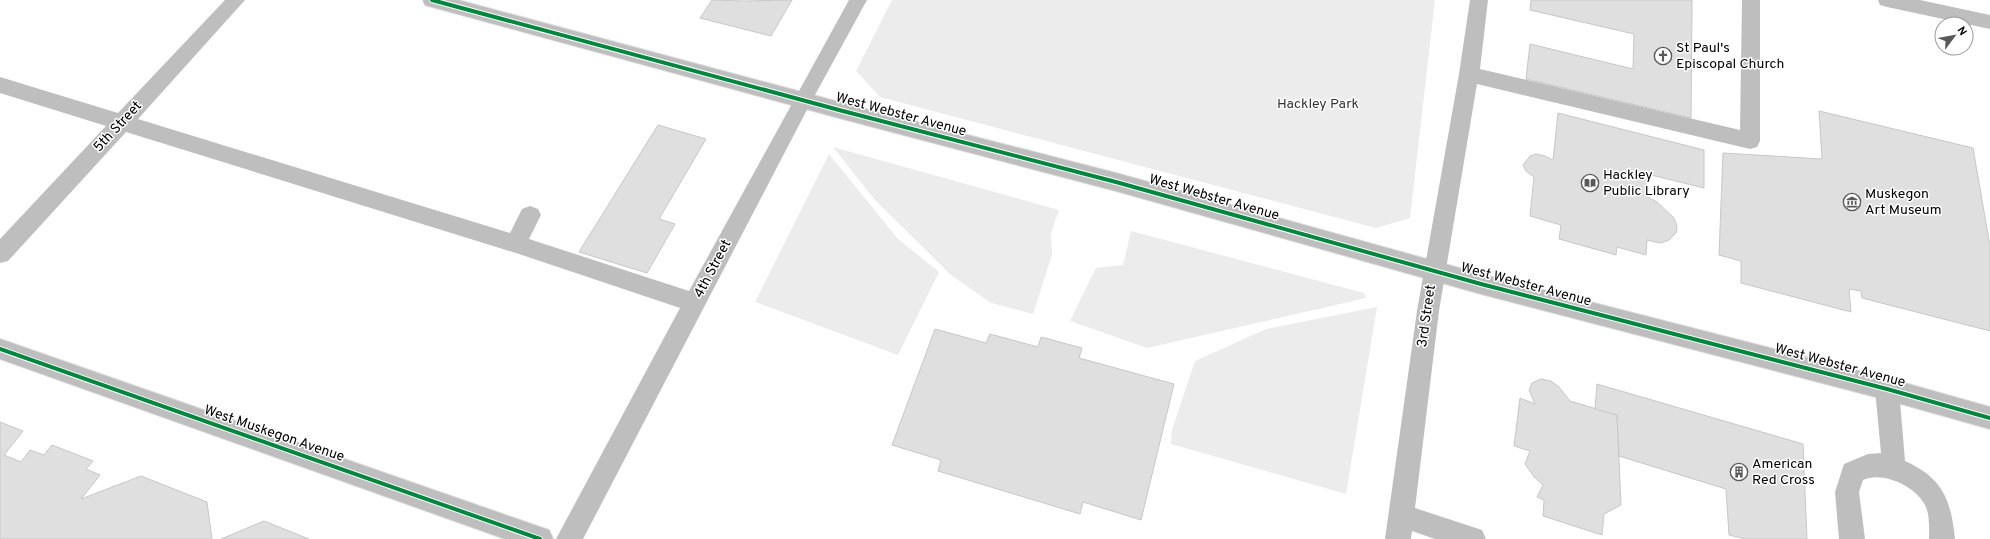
<svg xmlns="http://www.w3.org/2000/svg" width="1990" height="539" font-family="Overpass,sans-serif">
	<rect width="100%" height="100%" fill="#fff"/>
	<g fill="#ececec">
		<path d="M892,0H1435L1410,218L1376,228L880,97L856,71Z"/>
		<path d="M833,147L1059,210L1051,233L1052,255L1033,314L991,303L951,275L875,200Z"/>
		<path d="M829,154L898,239L939,272L898,355L755,302Z"/>
		<path d="M1131,231L1364,293L1366,298L1147,348L1070,321L1096,268L1123,265Z"/>
		<path d="M1377,307L1346,494L1171,444L1172,430L1195,361L1266,329Z"/>
	</g>
	<g fill="#dfdfdf" stroke="#c7c7c7">
		<path d="M712,0L744,1L792,0L771,36L700,18Z"/>
		<path d="M1531,0H1692L1691,118L1526,79L1530,44L1633,69L1634,34L1530,10Z"/>
		<path d="M1819,111L1973,148L1990,246V331L1862,298L1861,291L1849,289L1851,312L1741,283V261L1719,255L1723,153L1822,159Z"/>
		<path d="M1558,113L1704,150V188L1647,174L1646,196L1657,202L1674,218L1677,226L1676,233L1669,240L1660,243L1647,240L1646,255L1617,247L1616,255L1559,239L1561,225L1530,216L1534,177L1526,171L1523,165L1530,156L1536,154L1545,156L1553,160Z"/>
		<path d="M658,125L706,139L659,219L675,224L647,273L579,252Z"/>
		<path d="M935,329L986,343L990,334L1038,347L1041,337L1082,348L1079,358L1174,384L1141,520L1083,502L1080,514L938,471L941,460L892,445Z"/>
		<path d="M1541,379L1551,381L1559,387L1570,401L1617,415L1621,505L1604,514L1602,535L1543,516L1544,500L1537,497L1543,485L1534,477L1525,464L1530,451L1514,446L1520,398L1535,404L1529,390L1532,383Z"/>
		<path d="M1597,384L1803,444L1807,539H1745L1729,535L1726,489L1619,456L1617,415L1595,409Z"/>
		<path d="M0,422L23,431L4,455L21,462L30,450L44,455L52,445L93,461L86,469L100,475L81,499L141,476L207,502L212,539H0Z"/>
		<path d="M264,521L309,539H221Z"/>
	</g>
	<g fill="none" stroke-linecap="round" stroke-linejoin="round">
		<defs>
			<g id="major">
				<path d="M423,0H458L839,102L1116,173L1481,274L1887,378L1990,407V429L1887,400L1481,294L1116,191L839,118L432,7L425,5Z"/>
				<path d="M0,339L540,527L549,530L553,539H505L0,359Z"/>
			</g>
		</defs>
		<use href="#major" stroke="#dbdbdb" stroke-width="2"/>
		<g fill="#bebebe" fill-rule="evenodd">
			<path d="M225,0H245L138,119L510,233L522,209L530,206L538,209L541,215L529,239L689,291L849,0H867L810,104L583,539H556L680,308L516,253L126,132L8,261L0,263V239L106,126L0,93V77L118,113Z"/>
			<path d="M1470,0H1488L1480,69L1740,130L1742,0H1760V141L1757,147L1750,149L1477,84L1439,311L1415,508L1482,530L1486,539H1435L1412,531L1411,539H1385L1417,311L1459,74Z"/>
			<path d="M1878,0H1920L1990,15V29L1887,7L1880,5Z"/>
			<path d="M1887,378L1895,381L1899,389L1905,461C1943,478 1951,500 1955,539H1929C1929,529 1930,514 1925,505C1915,486 1883,471 1863,480L1859,492L1865,539H1839L1835,492L1844,464L1868,454L1881,453L1875,389L1879,381Z"/>
		</g>
		<use href="#major" fill="#bebebe" fill-rule="evenodd"/>
		<defs>
			<g id="cycleway">
				<path d="M432,0L839,110L1116,182L1481,284L1887,389L1990,418"/>
				<path d="M0,349L540,539"/>
			</g>
		</defs>
		<use href="#cycleway" stroke="#fff" stroke-width="6"/>
		<use href="#cycleway" stroke="#00873e" stroke-width="4"/>
	</g>
	<defs>
		<symbol id="church-ring" viewBox="-11 -11 22 22"><circle r="9.5" fill="#fff" stroke="#595959" stroke-width="1.5"/><path d="M-1.2-6h2.4v3.5h3.3v2.4h-3.3V6h-2.4V-.1h-3.3v-2.4h3.3Z" fill="#595959"/></symbol>
		<symbol id="library-ring" viewBox="-11 -11 22 22"><circle r="9.5" fill="#fff" stroke="#595959" stroke-width="1.5"/><path d="M-6-4Q-3-5.5-.7-3.5V5Q-3 3-6 4ZM6-4Q3-5.5 .7-3.5V5Q3 3 6 4Z" fill="#595959"/></symbol>
		<symbol id="museum-ring" viewBox="-11 -11 22 22"><circle r="9.5" fill="#fff" stroke="#595959" stroke-width="1.5"/><path d="M0-6L6-3V-2H-6V-3ZM-5-1h2V3h-2ZM-1-1h2V3h-2ZM3-1h2V3H3ZM-6 4H6V6H-6Z" fill="#595959"/></symbol>
		<symbol id="building-ring" viewBox="-11 -11 22 22"><circle r="9.5" fill="#fff" stroke="#595959" stroke-width="1.5"/><path d="M-4-6H4V6H1V3H-1V6H-4ZM-2.5-4.3h1.7v1.8h-1.7ZM.8-4.3h1.7v1.8H.8ZM-2.5-1h1.7V.8h-1.7ZM.8-1h1.7V.8H.8Z" fill="#595959"/></symbol>
	</defs>
	<g fill-rule="evenodd">
		<use href="#church-ring" x="1653" y="46" width="20" height="20"/>
		<use href="#library-ring" x="1580" y="173" width="20" height="20"/>
		<use href="#museum-ring" x="1842" y="192" width="20" height="20"/>
		<use href="#building-ring" x="1729" y="462" width="20" height="20"/>
	</g>
	<g text-anchor="middle" dominant-baseline="central" stroke-width="3" stroke-linejoin="round" paint-order="stroke">
		<g font-size="14" fill="#000" stroke="#fff" text-anchor="start">
			<text x="1676" y="48">St Paul's<tspan x="1676" dy="16">Episcopal Church</tspan></text>
			<text x="1603" y="175">Hackley<tspan x="1603" dy="16">Public Library</tspan></text>
			<text x="1865" y="194">Muskegon<tspan x="1865" dy="16">Art Museum</tspan></text>
			<text x="1752" y="464">American<tspan x="1752" dy="16">Red Cross</tspan></text>
		</g>
		<g font-size="14" fill="#333" stroke="#fff">
			<text x="1318" y="104">Hackley Park</text>
		</g>
		<g font-size="14" fill="#000" stroke="#fff">
			<text transform="translate(901 115) rotate(15)">West Webster Avenue</text>
			<text transform="translate(118 127) rotate(-47)">5th Street</text>
			<text transform="translate(1214 198) rotate(16)">West Webster Avenue</text>
			<text transform="translate(713 269) rotate(-62)">4th Street</text>
			<text transform="translate(1526 285) rotate(15)">West Webster Avenue</text>
			<text transform="translate(1427 316) rotate(-82)">3rd Street</text>
			<text transform="translate(1840 366) rotate(15)">West Webster Avenue</text>
			<text transform="translate(274 434) rotate(19)">West Muskegon Avenue</text>
		</g>
	</g>
	<g transform="translate(1954 36) rotate(58)"><circle r="19" fill="#ffffff" stroke="#999999"/>
	<path d="M0-3L7 15L0 10L-7 15Z" fill="#595959"/>
	<text y="-6" font-size="11" font-weight="bold" text-anchor="middle" fill="#000000">N</text>
	</g>
</svg>
